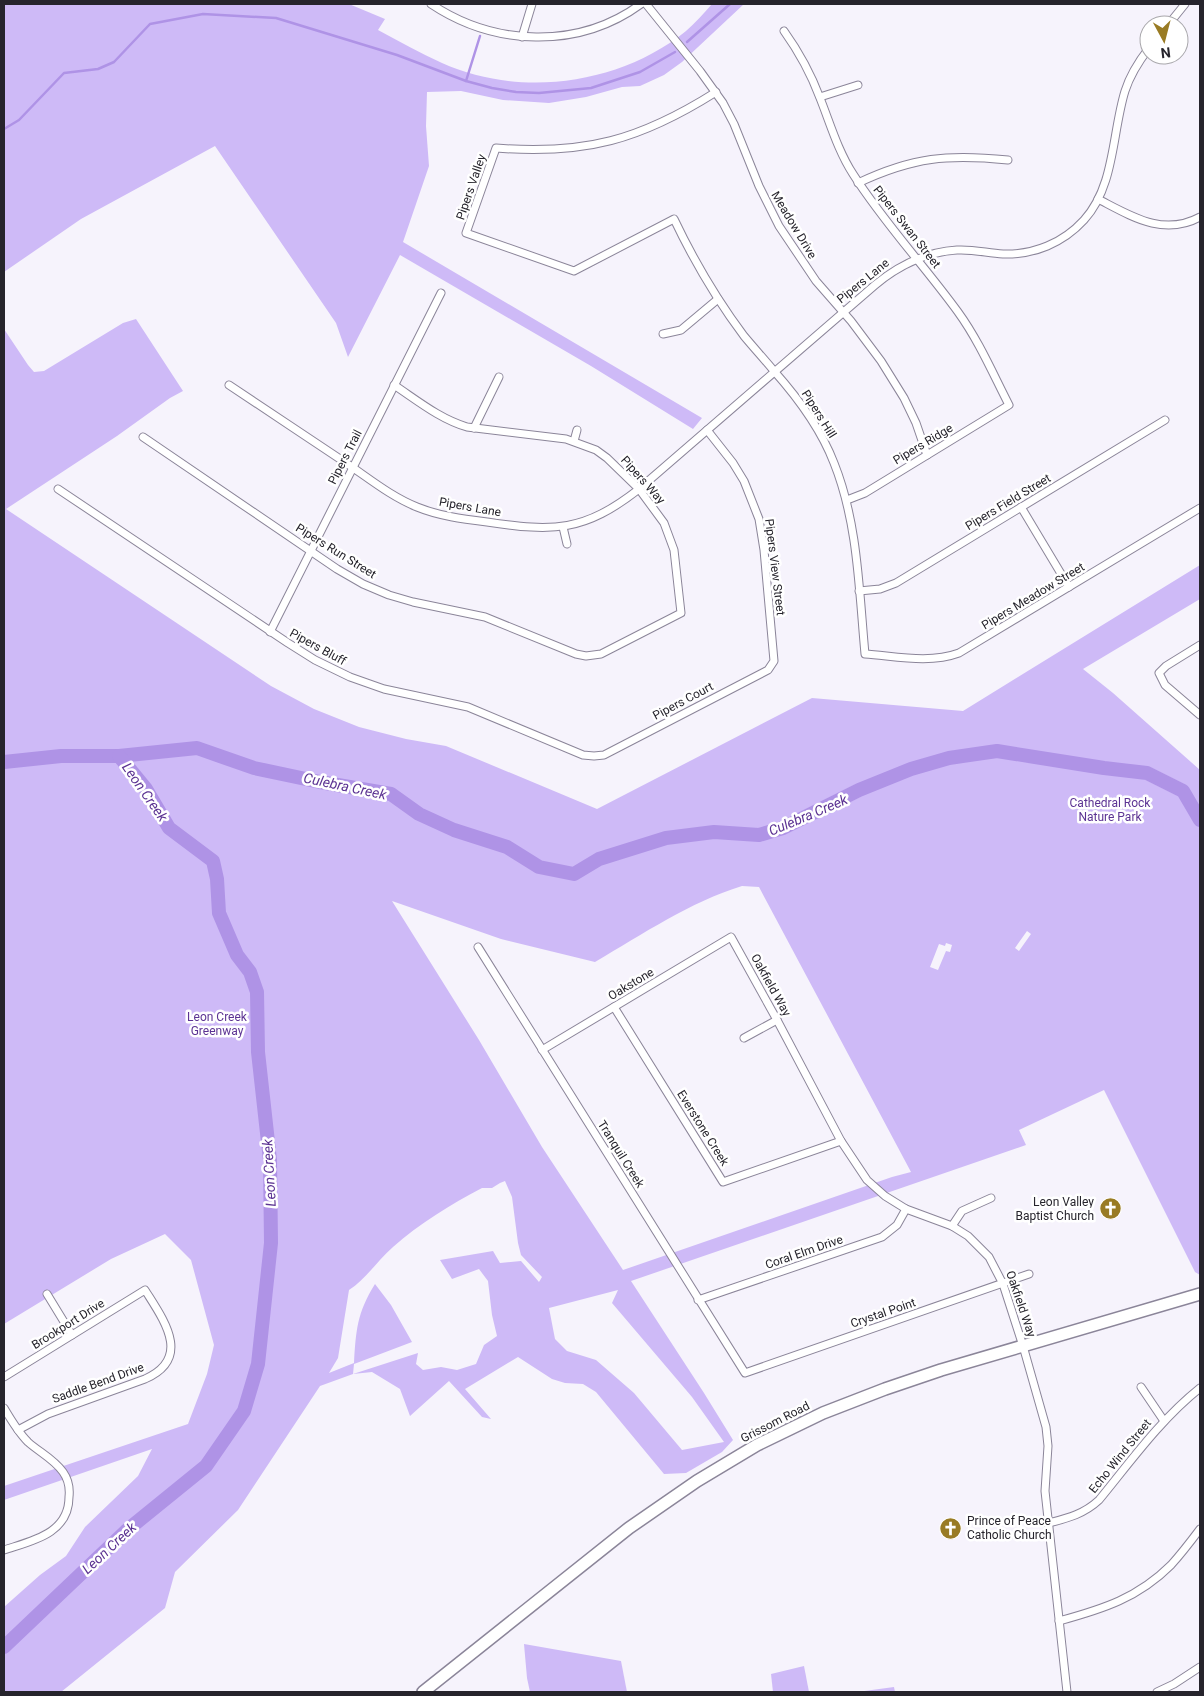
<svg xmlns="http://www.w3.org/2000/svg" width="1204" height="1696" font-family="Roboto,sans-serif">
	<rect width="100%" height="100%" fill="#f6f3fc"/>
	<g fill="#cebaf7" fill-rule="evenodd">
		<path d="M4,4H349L385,19L378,30C399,41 420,53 442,63C520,98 619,85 686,31C695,23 704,13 712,4H744L682,62L664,75L640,86L622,87L586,97L549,103L503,100L461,91L427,92L426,126L429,166L403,242L702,418L693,429L591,366L400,255L348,357L336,323L215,146L81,219L4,272Z"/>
		<path d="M136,319L183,391L170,398L117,436L6,509L271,686L314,709L359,727L406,739L446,746L597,809L812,698L963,711L1200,565V599L1083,669L1113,693L1200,770V1275L1195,1272L1104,1090L1019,1130L1026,1145L631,1281L704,1393L733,1440L722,1452L686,1473L664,1474L596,1392L583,1384L565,1383L552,1379L518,1357L465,1389L491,1419L482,1417L449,1381L410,1416L400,1389L372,1372L353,1374L320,1386L238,1510L175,1572L165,1608L61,1692H4V1607L40,1575L66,1556L85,1527L138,1476L152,1449L4,1500V1486L188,1424L207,1374L214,1345L191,1260L165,1234L111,1259L4,1324V329L28,365L34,372L44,371L123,323ZM742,886L759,887L911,1172L892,1177L623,1270L542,1147L479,1040L392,901L501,939L595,962C643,934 690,902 742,886ZM1027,931L1031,934L1019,951L1015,948ZM946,943L952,945L950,952L946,951L938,970L930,967L939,944L945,946ZM505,1181L512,1197L518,1243L521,1255L542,1277L539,1282L521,1261L500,1263L493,1251L440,1260L452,1279L479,1269L488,1281L492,1315L497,1336L484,1345L476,1364L457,1370L441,1367L423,1370L416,1364L418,1353L353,1374L354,1364L412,1342L391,1305L375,1284C357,1313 356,1330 354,1363L329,1373L338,1358L349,1290C366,1279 377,1261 393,1247C419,1224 451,1204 482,1188H492L500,1183ZM618,1290L612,1303L692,1397L724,1442L682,1450L634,1393L596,1360L567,1351L555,1339L549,1308Z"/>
		<path d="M524,1644L621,1661L627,1692H530L527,1678Z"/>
		<path d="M804,1666L809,1692H773L771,1674Z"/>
		<path d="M894,1687L895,1692H857Z"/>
	</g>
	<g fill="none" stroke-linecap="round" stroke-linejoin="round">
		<g stroke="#af93e6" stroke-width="2.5">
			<path d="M687,42L730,4"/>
			<path d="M466,81L480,36"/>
			<path d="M4,129L19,120L64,73L98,69L114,62L150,24L203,14L276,18L397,55L466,81L492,88L516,92L539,93L591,88L640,72L675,52"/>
		</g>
		<g stroke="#af93e6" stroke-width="14">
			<path d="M4,762L61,756H119L197,748L254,768L320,782L391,794L419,814L454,830L507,847L539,867L574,874L599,859L666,838L714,832L759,835L783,828L859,790L911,769L949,758L997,751L1104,768L1147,773L1183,791L1200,820"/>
			<path d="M4,1647L126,1531L206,1466L244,1411L258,1364L271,1243L270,1160L258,1052L257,992L250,972L237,955L219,913L217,879L213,861L169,828L146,789L119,756"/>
		</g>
		<defs>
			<g id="street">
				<path d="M431,4C494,46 578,50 641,4"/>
				<path d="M646,4L700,71L723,103L734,124L759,186L779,226L816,281L851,321L881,361L904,398L916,423L927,455"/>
				<path d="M1168,25L1185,4"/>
				<path d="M784,31C799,52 811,74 820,98C830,123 838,151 853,174C884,223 924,265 958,312C979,341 993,374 1009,405L865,493L847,500"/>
				<path d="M522,37L532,4"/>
				<path d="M716,92C640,140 585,155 496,148L466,233L574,271L674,219C694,261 717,300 744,336C754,348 764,359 774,371C798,398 821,429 834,463C858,523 859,590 865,654C895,656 929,664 959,653L1200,508"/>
				<path d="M820,97L858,85"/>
				<path d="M858,183C913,157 948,154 1008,160"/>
				<path d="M1098,199C1131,216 1163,237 1200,217"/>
				<path d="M663,334L681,330L718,299"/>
				<path d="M229,385C269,412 309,438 349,465C371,480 392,497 417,507C439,516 463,519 487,522C554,532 584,532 639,489L875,285C899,265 926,252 957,250C973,249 987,253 1003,254C1034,255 1063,243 1084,220C1115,186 1112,133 1125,91C1130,75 1139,61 1149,48"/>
				<path d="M474,428L499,377"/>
				<path d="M143,437L337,569L363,584L389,595L413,602L485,617L576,654L586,656L601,654L681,613L674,550L664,523L639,489L607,458L596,450L566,439L467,427C440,419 418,401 394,385"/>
				<path d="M574,441L577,430"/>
				<path d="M58,489L288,643L315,660L350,677L384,689L468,707L583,755L594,756L604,755L768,670L774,661L764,550L759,519L744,481L733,463L707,430"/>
				<path d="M1021,507L1069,587"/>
				<path d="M563,527L567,544"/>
				<path d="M859,591L880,589L896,583L1165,420"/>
				<path d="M270,632L441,293"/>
				<path d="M1200,645L1166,666L1159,673L1165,685L1200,715"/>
				<path d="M478,947L745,1373L1029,1274"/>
				<path d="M614,1007L723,1182L841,1141"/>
				<path d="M744,1038L777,1020"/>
				<path d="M542,1050L731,937L777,1020L841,1141L867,1180L885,1196L906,1209L952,1226L968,1236L989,1257L1003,1284L1023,1346L1046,1427L1048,1446L1045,1491L1067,1692"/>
				<path d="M952,1226L962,1211L991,1198"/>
				<path d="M47,1294L72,1335"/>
				<path d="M698,1300L882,1237L897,1225L906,1209"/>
				<path d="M4,1377L145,1290C163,1319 193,1358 145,1379L48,1414L18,1430"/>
				<path d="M1141,1387L1164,1421"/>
				<path d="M4,1408C11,1420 18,1432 28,1442C39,1452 54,1459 63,1472C68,1479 70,1488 69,1497C69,1534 31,1541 4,1550"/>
				<path d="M1049,1523C1068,1518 1084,1514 1099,1500C1131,1461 1160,1420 1200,1388"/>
				<path d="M1059,1621C1103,1609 1138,1598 1171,1565C1181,1554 1191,1541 1200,1529"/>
				<path d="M1157,1692L1174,1684L1200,1667"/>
			</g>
			<path id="primary" d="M423,1692L629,1528L697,1481L757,1445L823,1413L885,1389L941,1370L1200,1294"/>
		</defs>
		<use href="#street" stroke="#8b8599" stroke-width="9"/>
		<use href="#primary" stroke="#8b8599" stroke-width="14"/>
		<use href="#street" stroke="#fff" stroke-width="7"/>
		<use href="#primary" stroke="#fff" stroke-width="11"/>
	</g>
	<defs>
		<symbol id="church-disc" viewBox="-11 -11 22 22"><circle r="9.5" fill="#997b24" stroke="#fff"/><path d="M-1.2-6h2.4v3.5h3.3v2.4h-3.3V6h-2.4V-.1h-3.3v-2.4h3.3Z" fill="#fff"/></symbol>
	</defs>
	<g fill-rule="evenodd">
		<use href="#church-disc" x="1098" y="1196" width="25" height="25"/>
		<use href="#church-disc" x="938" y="1516" width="25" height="25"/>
	</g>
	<g text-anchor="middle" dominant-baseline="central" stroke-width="5" stroke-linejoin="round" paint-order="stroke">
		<g font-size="12" fill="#26242c" stroke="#fff">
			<text transform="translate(471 187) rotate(-71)">Pipers Valley</text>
			<text transform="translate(794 225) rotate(59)">Meadow Drive</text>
			<text transform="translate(907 227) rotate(52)">Pipers Swan Street</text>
			<text transform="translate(863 281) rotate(-39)">Pipers Lane</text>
			<text transform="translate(819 414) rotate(58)">Pipers Hill</text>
			<text transform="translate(923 444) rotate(-31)">Pipers Ridge</text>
			<text transform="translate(345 457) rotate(-63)">Pipers Trail</text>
			<text transform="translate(643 480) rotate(48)">Pipers Way</text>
			<text transform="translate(1008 502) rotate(-31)">Pipers Field Street</text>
			<text transform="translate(470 507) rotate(10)">Pipers Lane</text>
			<text transform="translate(336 551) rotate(32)">Pipers Run Street</text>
			<text transform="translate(775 567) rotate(83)">Pipers View Street</text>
			<text transform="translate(1033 596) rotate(-31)">Pipers Meadow Street</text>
			<text transform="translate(318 647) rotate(29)">Pipers Bluff</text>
			<text transform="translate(683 701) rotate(-28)">Pipers Court</text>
			<text transform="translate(631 984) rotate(-31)">Oakstone</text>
			<text transform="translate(771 985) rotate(61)">Oakfield Way</text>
			<text transform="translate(703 1128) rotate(58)">Everstone Creek</text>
			<text transform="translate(621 1154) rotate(58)">Tranquil Creek</text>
			<text transform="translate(804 1252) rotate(-19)">Coral Elm Drive</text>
			<text transform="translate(1021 1304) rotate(71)">Oakfield Way</text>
			<text transform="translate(883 1313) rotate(-19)">Crystal Point</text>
			<text transform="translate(68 1324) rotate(-32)">Brookport Drive</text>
			<text transform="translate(98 1383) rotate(-20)">Saddle Bend Drive</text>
			<text transform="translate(775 1422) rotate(-27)">Grissom Road</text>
			<text transform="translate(1120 1456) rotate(-51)">Echo Wind Street</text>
		</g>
		<g font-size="12" fill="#5c3393" stroke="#fff">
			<text x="1110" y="803">Cathedral Rock<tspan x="1110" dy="14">Nature Park</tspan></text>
			<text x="217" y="1017">Leon Creek<tspan x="217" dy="14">Greenway</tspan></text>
		</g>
		<g font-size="12" fill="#26242c" stroke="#fff" text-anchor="end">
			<text x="1094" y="1202">Leon Valley<tspan x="1094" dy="14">Baptist Church</tspan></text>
			<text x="967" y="1521" text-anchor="start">Prince of Peace<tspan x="967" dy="14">Catholic Church</tspan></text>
		</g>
		<g font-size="14" font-style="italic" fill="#5b3292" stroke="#fff">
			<text transform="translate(345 786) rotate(12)">Culebra Creek</text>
			<text transform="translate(145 792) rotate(55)">Leon Creek</text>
			<text transform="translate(808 815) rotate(-23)">Culebra Creek</text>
			<text transform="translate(269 1173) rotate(-93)">Leon Creek</text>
			<text transform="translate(109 1548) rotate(-43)">Leon Creek</text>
		</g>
	</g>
	<rect width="1204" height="1696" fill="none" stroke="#26242c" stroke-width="10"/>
	<g transform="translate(1164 40) rotate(173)"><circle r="24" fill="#ffffff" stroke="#a8a7ab"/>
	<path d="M0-4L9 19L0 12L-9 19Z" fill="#997b24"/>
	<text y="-8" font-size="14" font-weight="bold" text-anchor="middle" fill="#26242c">N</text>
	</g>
</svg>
